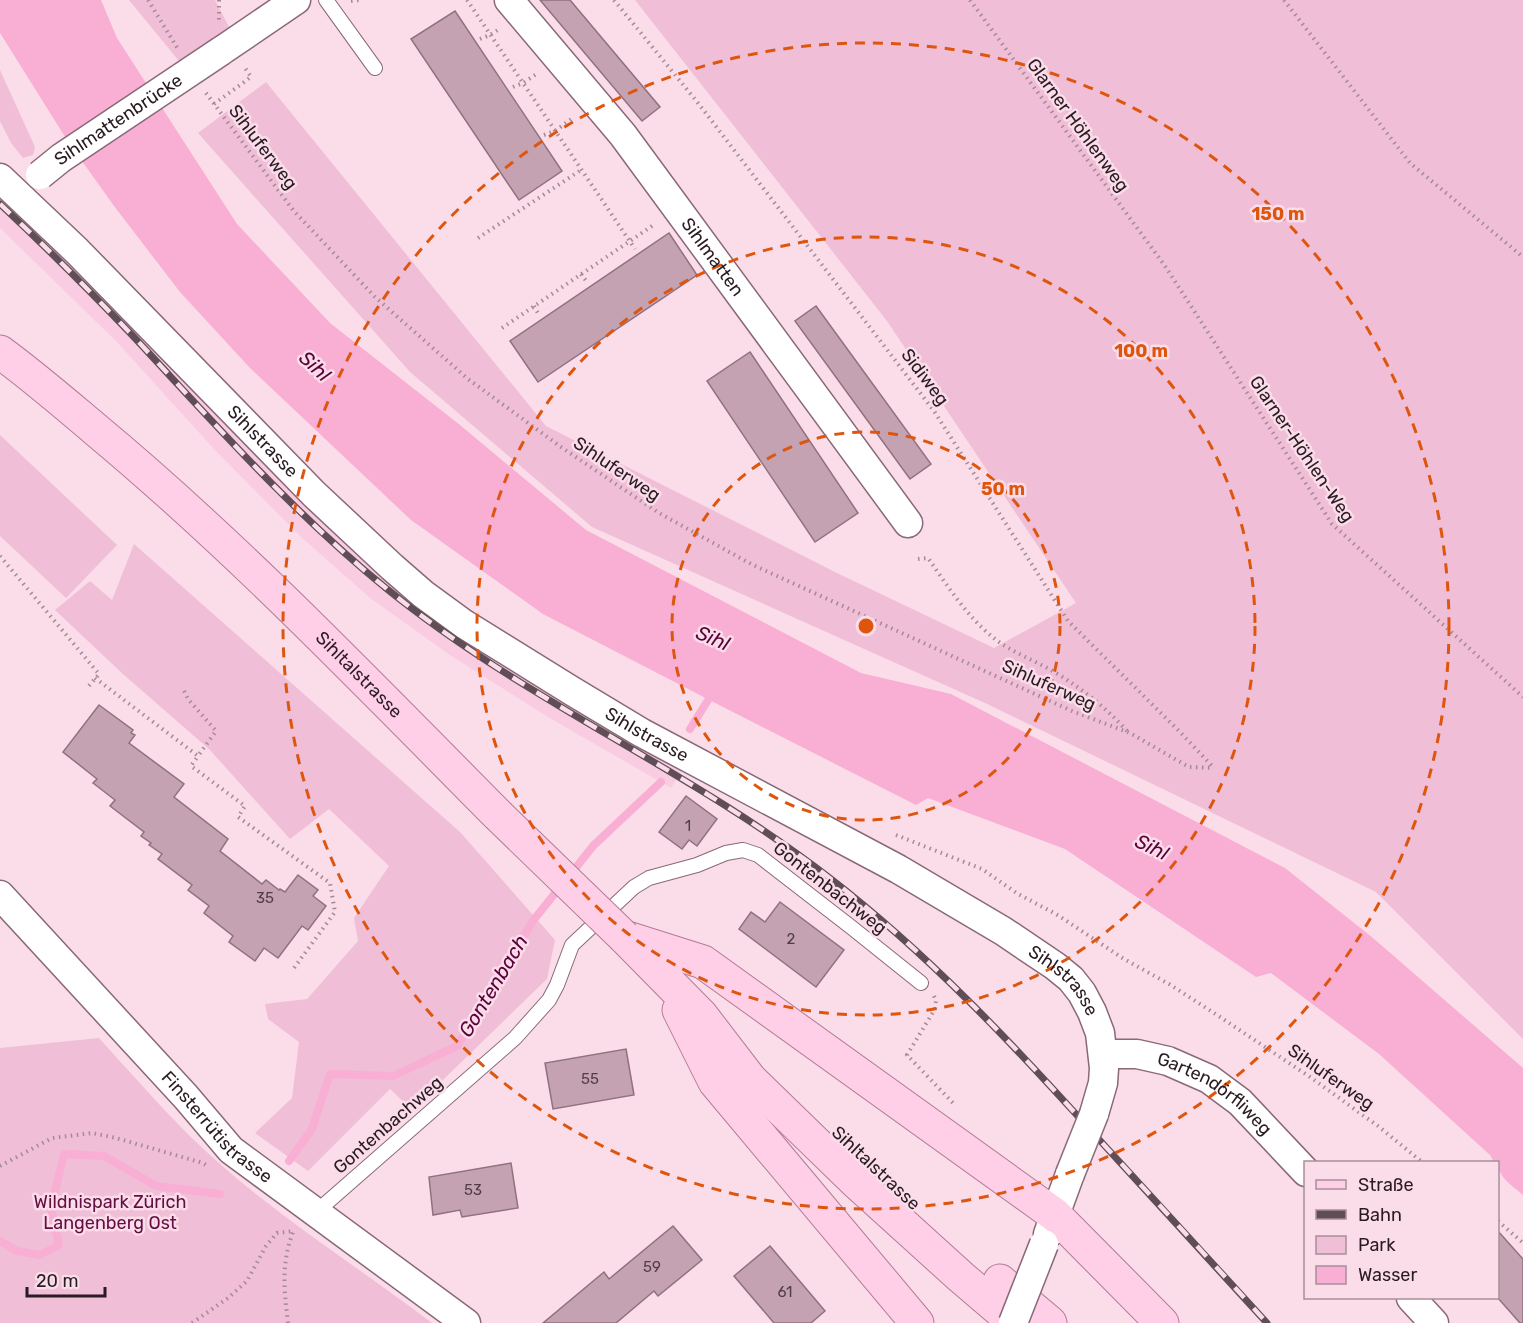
<svg xmlns="http://www.w3.org/2000/svg" width="1523" height="1323" font-family="Rubik,sans-serif">
	<rect width="100%" height="100%" fill="#fbddea"/>
	<path fill="#f9cce1" d="M0,194L54,244L301,497L383,578L440,620L683,769L671,788L548,717L450,655L370,598L299,535L213,448L117,342L0,228Z"/>
	<g fill="#f0bed6">
		<path d="M129,0H215L230,29L179,61Z"/>
		<path d="M635,0H1523V1039L1376,892L985,703L592,527L410,372L198,133L266,82L546,426L837,573L994,648L1076,603L887,321Z"/>
		<path d="M0,70L35,147L33,155L23,158L11,143L0,121Z"/>
		<path d="M0,435L117,545L66,598L0,536Z"/>
		<path d="M134,544L460,832L555,940L547,979L412,1110L390,1089L308,1171L255,1133L292,1098L299,1042L268,1019L265,1004L307,999L358,941L354,918L389,866L329,809L290,839L209,749L124,675L55,610L90,581L112,600Z"/>
		<path d="M99,1038C131,1073 162,1109 196,1142C268,1211 353,1263 432,1323H0V1048Z"/>
	</g>
	<path fill="#f9aed3" d="M0,0H101L117,38L237,224L330,323L460,425L586,530L861,673L951,694L1285,868L1373,938L1523,1068V1195C1512,1185 1498,1178 1498,1162H1494L1490,1155L1379,1054L1271,973L1256,977L1065,849L928,798L916,805L721,706L543,614L411,520L250,368L180,292L114,206L67,140L0,33Z"/>
	<g fill="none" stroke-linecap="round" stroke-linejoin="round">
		<g stroke="#f9aed3" stroke-width="8">
			<path d="M690,729L713,692"/>
			<path d="M570,875L593,846L661,782"/>
			<path d="M289,1161L312,1129L330,1074L393,1076L457,1046L501,976L532,922L560,887"/>
			<path d="M0,1241L17,1251L40,1255L59,1245L51,1208L64,1154L104,1156L156,1186L220,1194"/>
		</g>
	</g>
	<g fill="#c5a2b2" stroke="#917080" stroke-width="1.5">
		<path d="M540,0H570L660,107L642,121Z"/>
		<path d="M455,11L562,171L519,200L411,39Z"/>
		<path d="M669,233L697,275L538,382L510,341Z"/>
		<path d="M816,306L931,464L910,479L795,321Z"/>
		<path d="M750,352L858,513L815,542L707,381Z"/>
		<path d="M99,705L133,730L131,733L135,735L129,743L184,784L174,797L228,839L220,851L262,884L266,880L279,890L280,889L285,892L298,875L318,890L313,896L326,906L308,930L302,926L278,958L264,948L255,961L229,942L233,936L204,913L209,906L188,890L192,885L158,859L162,854L149,845L151,843L141,836L144,832L110,806L115,800L93,783L97,779L63,752Z"/>
		<path d="M686,796L717,819L697,846L689,840L682,849L659,832Z"/>
		<path d="M780,902L844,950L816,987L739,929L751,912L765,922Z"/>
		<path d="M626,1049L634,1095L553,1109L545,1063Z"/>
		<path d="M511,1163L518,1208L462,1217L460,1210L433,1215L429,1177Z"/>
		<path d="M673,1226L702,1260L658,1296L654,1291L616,1323H543L604,1272L609,1279Z"/>
		<path d="M1497,1230L1523,1259V1323H1520L1497,1297Z"/>
		<path d="M770,1246L825,1311L811,1323H774L734,1276Z"/>
	</g>
	<g fill="none" stroke-linecap="round" stroke-linejoin="round">
		<defs>
			<g id="lane">
				<path d="M326,0L375,68"/>
				<path d="M315,1213L515,1038L549,1000L557,985L572,945L634,887L649,878L697,865L726,853L743,850L758,855L851,927L921,983"/>
			</g>
			<g id="street">
				<path id="s1" d="M509,0L623,135L908,523"/>
				<path d="M221,51L296,0"/>
				<path id="s2" d="M0,178L77,251L314,494L392,567L423,594L464,624L572,691L642,733L898,869L1003,931L1055,966L1071,979L1082,993L1092,1012L1100,1033L1104,1068L1103,1083L1094,1114"/>
				<path id="s3" d="M0,895L186,1097L231,1150L466,1323"/>
				<path id="s4" d="M1103,1054H1137L1168,1061L1209,1079L1240,1102L1306,1172"/>
				<path d="M1048,1234L1070,1174"/>
				<path d="M1411,1298L1434,1323"/>
			</g>
			<g id="primary">
				<path id="s5" d="M0,352C33,376 64,403 95,429C238,548 367,683 498,815"/>
				<path d="M624,937L703,962L1055,1215L1162,1323"/>
				<path d="M628,941L701,1015L750,1079L855,1181L961,1277L1015,1323"/>
				<path d="M679,1010L715,1082L917,1323"/>
				<path d="M1000,1281L1050,1323"/>
			</g>
		</defs>
		<use href="#lane" stroke="#896878" stroke-width="16"/>
		<use href="#street" stroke="#896878" stroke-width="31"/>
		<use href="#primary" stroke="#b37b96" stroke-width="35"/>
		<g stroke="#a38b96" stroke-width="4" stroke-dasharray="1.5 4.5" stroke-linecap="butt">
			<path d="M148,0L178,49"/>
			<path d="M219,0V20"/>
			<path d="M467,0L635,249"/>
			<path d="M614,0L698,103L934,411L1068,621L1180,732L1214,768"/>
			<path d="M970,0L1165,266L1332,524L1523,697"/>
			<path d="M1284,0L1410,163L1523,257"/>
			<path d="M351,1L360,0"/>
			<path d="M480,39L490,35L501,28"/>
			<path d="M513,87L523,83L538,73"/>
			<path d="M206,93L293,210L375,297L468,379L561,447L659,513L751,564L1072,711L1130,733L1189,767L1214,768"/>
			<path d="M214,104L251,77L245,68"/>
			<path d="M544,135L555,131L574,117"/>
			<path d="M478,238L581,170"/>
			<path d="M581,274L587,282"/>
			<path d="M534,306L539,315"/>
			<path d="M502,328L655,224"/>
			<path d="M0,556L99,674L88,687"/>
			<path d="M918,559L928,558C949,588 969,620 999,642C1016,654 1038,662 1056,673C1084,690 1105,707 1127,731"/>
			<path d="M95,678L198,756L191,766L245,806L238,817L330,883L335,912L294,968"/>
			<path d="M184,691L188,699L216,731L198,756"/>
			<path d="M896,835L982,869L1018,894L1056,914L1124,959L1169,984L1214,1013L1310,1077L1378,1126L1422,1162"/>
			<path d="M934,996L936,1001L935,1009L907,1055L955,1105"/>
			<path d="M0,1166L52,1138L92,1133L116,1138L203,1163L206,1165"/>
			<path d="M1498,1221L1523,1243"/>
			<path d="M192,1323L228,1298L247,1281L266,1246L277,1233L294,1231"/>
			<path d="M288,1323C284,1289 281,1264 293,1232"/>
		</g>
		<use href="#lane" stroke="#fff" stroke-width="14"/>
		<use href="#street" stroke="#fff" stroke-width="28"/>
		<use href="#primary" stroke="#fecfe6" stroke-width="33"/>
		<defs>
			<path id="rail" d="M0,204C46,247 90,291 133,336C216,425 293,513 387,589C525,701 691,770 831,879C928,954 1012,1043 1094,1134C1152,1197 1210,1260 1267,1323"/>
		</defs>
		<use href="#rail" stroke="#604e57" stroke-width="7"/>
		<use href="#rail" stroke="#fbddea" stroke-width="4.5" stroke-dasharray="14" stroke-linecap="butt"/>
		<defs>
			<g id="street-bridge">
				<path id="s6" d="M40,175L61,158L221,51"/>
				<path d="M1070,1174L1094,1114"/>
				<path d="M1013,1323L1044,1244"/>
			</g>
			<path id="primary-bridge" d="M498,815L624,937"/>
		</defs>
		<use href="#street-bridge" stroke="#896878" stroke-width="31" stroke-linecap="butt"/>
		<use href="#primary-bridge" stroke="#b37b96" stroke-width="35" stroke-linecap="butt"/>
		<use href="#street-bridge" stroke="#fff" stroke-width="28"/>
		<use href="#primary-bridge" stroke="#fecfe6" stroke-width="33"/>
	</g>
	<g fill="none" stroke="#de560d" stroke-width="3" stroke-dasharray="10 8">
		<circle cx="866" cy="626" r="194"/>
		<circle cx="866" cy="626" r="389"/>
		<circle cx="866" cy="626" r="583"/>
	</g>
	<g text-anchor="middle" dominant-baseline="central" stroke-width="5" stroke-linejoin="round" paint-order="stroke">
		<g font-size="15" fill="#503d46">
			<text x="688" y="826">1</text>
			<text x="265" y="898">35</text>
			<text x="791" y="939">2</text>
			<text x="590" y="1079">55</text>
			<text x="473" y="1190">53</text>
			<text x="652" y="1267">59</text>
			<text x="785" y="1292">61</text>
		</g>
		<g font-size="18" fill="#291b22" stroke="#fbddea">
			<text stroke="none"><textPath href="#s6" startOffset="96">Sihlmattenbrücke</textPath></text>
			<text transform="translate(1078 125) rotate(54)">Glarner Höhlenweg</text>
			<text transform="translate(263 147) rotate(53)">Sihluferweg</text>
			<text stroke="none"><textPath href="#s1" startOffset="328">Sihlmatten</textPath></text>
			<text transform="translate(925 377) rotate(53)">Sidiweg</text>
			<text stroke="none"><textPath href="#s2" startOffset="372">Sihlstrasse</textPath></text>
			<text transform="translate(1302 449) rotate(56)">Glarner-Höhlen-Weg</text>
			<text transform="translate(617 469) rotate(34)">Sihluferweg</text>
			<text stroke="none"><textPath href="#s5" startOffset="483">Sihltalstrasse</textPath></text>
			<text transform="translate(1049 685) rotate(24)">Sihluferweg</text>
			<text stroke="none"><textPath href="#s2" startOffset="858">Sihlstrasse</textPath></text>
			<text transform="translate(830 888) rotate(38)">Gontenbachweg</text>
			<text stroke="none"><textPath href="#s2" startOffset="1344">Sihlstrasse</textPath></text>
			<text transform="translate(1331 1077) rotate(35)">Sihluferweg</text>
			<text stroke="none"><textPath href="#s4" startOffset="123">Gartendörfliweg</textPath></text>
			<text transform="translate(388 1125) rotate(-41)">Gontenbachweg</text>
			<text stroke="none"><textPath href="#s3" startOffset="318">Finsterrütistrasse</textPath></text>
			<text transform="translate(876 1168) rotate(43)">Sihltalstrasse</text>
		</g>
		<g font-size="18" fill="#640d43" stroke="#fbddea">
			<text x="110" y="1202">Wildnispark Zürich<tspan x="110" dy="21">Langenberg Ost</tspan></text>
		</g>
		<g font-size="20" font-style="italic" fill="#59003a" stroke="#fbddea">
			<text transform="translate(315 366) rotate(43)">Sihl</text>
			<text transform="translate(713 638) rotate(23)">Sihl</text>
			<text transform="translate(1152 847) rotate(26)">Sihl</text>
			<text transform="translate(493 986) rotate(-59)">Gontenbach</text>
		</g>
	</g>
	<circle cx="866" cy="626" r="9" fill="#de560d" stroke="#fbddea" stroke-width="3"/>
	<g font-size="18" text-anchor="middle" font-weight="bold" fill="#de560d" stroke="#fbddea" stroke-width="5" stroke-linejoin="round" paint-order="stroke">
		<text x="1278" y="220">150 m</text>
		<text x="1141" y="357">100 m</text>
		<text x="1003" y="495">50 m</text>
	</g>
	<rect x="1304" y="1161" width="195" height="138" fill="#fbddea" stroke="#a78f9a" stroke-width="1.5"/>
	<rect x="1316" y="1180" width="30" height="9" fill="#fecfe6" stroke="#a78f9a" stroke-width="1.5"/>
	<text x="1358" y="1191" font-size="18" fill="#291b22">Straße</text>
	<rect x="1316" y="1210" width="30" height="9" fill="#604e57" stroke="#a78f9a" stroke-width="1.5"/>
	<text x="1358" y="1221" font-size="18" fill="#291b22">Bahn</text>
	<rect x="1316" y="1236" width="30" height="18" fill="#f0bed6" stroke="#a78f9a" stroke-width="1.5"/>
	<text x="1358" y="1251" font-size="18" fill="#291b22">Park</text>
	<rect x="1316" y="1266" width="30" height="18" fill="#f9aed3" stroke="#a78f9a" stroke-width="1.5"/>
	<text x="1358" y="1281" font-size="18" fill="#291b22">Wasser</text>
	<path d="M27 1287v9h78v-9" fill="none" stroke="#291b22" stroke-width="3"/>
	<text x="36" y="1287" font-size="18" fill="#291b22" stroke="#fbddea" stroke-width="4.5" paint-order="stroke">20 m</text>
</svg>
